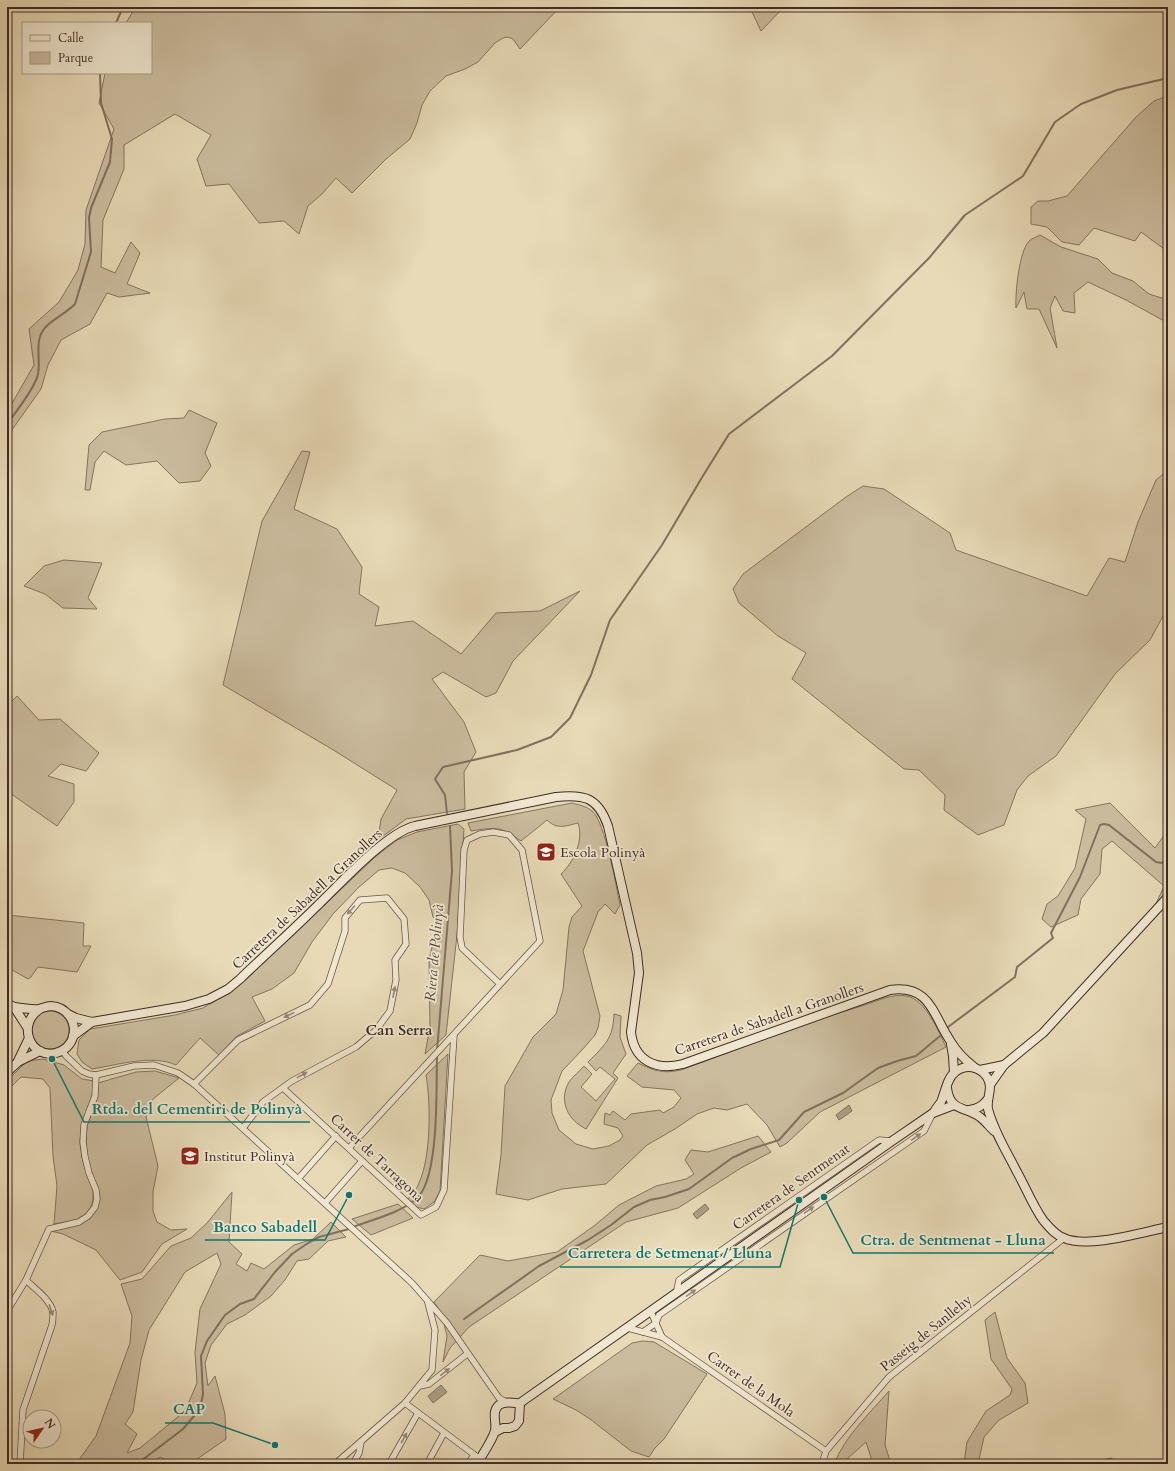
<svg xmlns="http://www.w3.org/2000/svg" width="1175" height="1471" font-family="Cardo,serif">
	<rect width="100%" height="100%" fill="#e8dab7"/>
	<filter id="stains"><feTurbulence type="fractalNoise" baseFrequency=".005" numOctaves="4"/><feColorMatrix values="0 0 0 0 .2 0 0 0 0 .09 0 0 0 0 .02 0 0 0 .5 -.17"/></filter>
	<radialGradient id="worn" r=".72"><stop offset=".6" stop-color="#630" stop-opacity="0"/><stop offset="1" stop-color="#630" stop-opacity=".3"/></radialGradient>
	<g fill="#cbbc9e" stroke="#857461" fill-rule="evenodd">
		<path d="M131,7H560L520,49L513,39L508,37L503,38L495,43L478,62L465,69L446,76L430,91L422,105L417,123L410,139L386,159L352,193L336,178L322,194L308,206L299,234L284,221L259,223L229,184L206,186L197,159L211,135L175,114L124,145V169L103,220L101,267L115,273L131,242L140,253L127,284L150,293L119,297L107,293L90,324L61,340L48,365L41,389L9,434L7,451V412L34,365L29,329L59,302L78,270L85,244L86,210L114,129L99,103L105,73H151V23H126L132,13Z"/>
		<path d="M744,7H784L761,31L752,12Z"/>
		<path d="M1168,96V252L1141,232L1135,241L1094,228L1079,245L1062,242L1047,227L1031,224V207L1038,201H1048L1067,196L1136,117L1154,101Z"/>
		<path d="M1040,235L1061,247L1098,259L1112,273L1133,281L1149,294L1168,300V323L1126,300L1088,282L1074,293L1075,313L1063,311L1055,296L1050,308L1057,348L1039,309H1027L1024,292L1016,308C1015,294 1019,252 1029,241C1032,238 1037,237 1040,235Z"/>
		<path d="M189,410L217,423L205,453L211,466L200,481L179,483L157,461L126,465L104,451L95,462L90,490H85L89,445L102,432L165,419L184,418Z"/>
		<path d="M302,451L310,452L294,509L337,529L362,567L359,594L379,607L375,626L413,621L461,654L496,613L540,611L580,591L513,661L496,693L486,697L443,672L432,679L464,722L476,752L464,772L465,809L406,819L378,840L381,819L397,790L335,751L223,685L262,521Z"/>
		<path d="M1168,470V607L1150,640L1115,674L1056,756L1028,776L1017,790L1004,825L978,835L944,810L945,795L919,770L904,769L792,679L806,653L778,636L739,603L733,589L743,574L846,497L863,486L884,489L950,533L956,550L1087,596L1109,558L1125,562L1138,522L1156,480Z"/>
		<path d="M64,560L102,563L88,598L97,609L63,608L45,594L24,586L44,566Z"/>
		<path d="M17,696L39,720L60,719L99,753L86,771L61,764L48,776L74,784V802L57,826L7,791V706Z"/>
		<path d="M572,803C579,805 586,806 592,811C605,821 616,886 620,905L615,914L605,904L598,912L583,951L600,1016L598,1028L595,1035L582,1050L562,1071L551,1100L552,1113L559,1130L576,1144L593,1149L609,1146L620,1140L623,1136L618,1128L604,1124L605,1113L610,1115L613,1111L625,1120L631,1114L660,1110L663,1113L674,1107L681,1098L674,1090L642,1087L627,1076L638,1063C655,1071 662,1074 681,1070C742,1048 803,1023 865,1005C877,1001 893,993 907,996C925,999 939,1032 946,1047L820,1112L787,1143L780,1147L767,1125L747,1104L727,1110L714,1108L697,1114L675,1129L647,1145L606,1184L562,1189L528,1200L496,1194L501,1155L505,1086L533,1037L556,1014L563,990L569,927L572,917L582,906L561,874C574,862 584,840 578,823C565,826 557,830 547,820L521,841C500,826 496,827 471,831L468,823Z"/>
		<path d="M1110,803L1155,848L1168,830V890L1156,904L1164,886L1112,841L1102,849L1100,874L1081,899L1078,915L1051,927L1042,919L1047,904L1058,896L1075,868L1086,819L1075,810Z"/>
		<path d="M458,824L464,829L457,935L446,1035L425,1054L430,1027L429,960L438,921L433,917L429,900L420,887L405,873L392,868L379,870L359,887L333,914L312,942L294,973L272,989L252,997L265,1021L237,1036L219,1055L200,1038L176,1065C152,1054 118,1065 92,1069L82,1062L77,1054L79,1040L90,1029L175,1015L203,1008L224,995L293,935L375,857L397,840L417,832Z"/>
		<path d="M7,915L84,923L83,946H91L77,972L38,967L31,977L28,979L7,967Z"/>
		<circle cx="50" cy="1030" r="19"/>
		<path d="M614,1014L621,1016L620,1037L626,1054L613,1073L618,1078L586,1129C568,1120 558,1101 569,1082C573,1076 580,1071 584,1066L592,1074L581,1087L596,1101L615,1079L600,1067L596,1071L588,1062C605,1045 613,1039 614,1014Z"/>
		<path d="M448,1054L440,1191L434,1202L424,1209L417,1207L408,1199C412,1194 417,1189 419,1183C431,1157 431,1103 426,1075Z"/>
		<path d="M43,1059L64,1065L82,1079L94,1081L92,1096L82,1124L80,1142L82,1158L87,1175L93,1189V1200L91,1207L85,1215L76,1220L54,1224L57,1186L53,1156L50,1088L43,1079L21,1077L7,1091V1081L27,1061Z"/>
		<path d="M155,1071L179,1078L153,1099L146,1117L158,1166L153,1192V1211L157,1222L171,1230L187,1229L162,1244L142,1272L120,1280L96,1250L63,1234L51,1231L81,1224L98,1207L92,1174L87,1156L86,1142L87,1126L97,1096L98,1083L136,1072Z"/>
		<path d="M758,1136L771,1152L741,1168L678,1208L626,1222L469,1327L450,1348L443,1362L447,1336L441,1312L434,1302L480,1255L508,1261L557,1252L594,1226L619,1205L656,1186L686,1179L694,1174L685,1160L691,1150L708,1152Z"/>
		<path d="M232,1192L229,1242L242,1254L236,1264L247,1271L251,1263L264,1269L294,1245L313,1239L331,1222L346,1237L328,1241L309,1259L297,1261L285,1280L271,1296L245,1315L227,1324L211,1345L205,1363L208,1386L215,1376L225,1414L226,1439L190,1464H175L160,1457L151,1464H76L96,1436L130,1343L132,1316L121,1284L142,1279L171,1246L191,1238L207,1223ZM217,1253L221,1264L200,1309L195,1352L197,1383L185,1411L140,1448L127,1453L137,1434L125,1424L133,1412L141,1360L149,1330L185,1272Z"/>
		<path d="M398,1204L413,1218L371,1235L352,1219Z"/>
		<path d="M995,1312L1007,1358L1025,1383L1028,1403L999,1420L984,1437L978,1464H953L956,1460L964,1463L967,1442L986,1411L1010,1395L1012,1389L991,1359L985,1320Z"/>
		<path d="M643,1341L654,1342L707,1374L664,1439L655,1448L649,1457L631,1451L590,1419L576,1410L553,1399L632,1343Z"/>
		<path d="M889,1391L885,1445L891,1464H873L866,1442L847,1459L845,1464H834C845,1436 870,1413 889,1391Z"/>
		<path d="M1111,1458L1121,1464H1092V1462Z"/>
	</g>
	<g fill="#af9e85" stroke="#82705e">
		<path d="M849,1105L852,1111L839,1120L836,1115Z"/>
		<path d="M705,1204L709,1209L697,1219L693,1214Z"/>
		<path d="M441,1385L447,1392L433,1403L428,1396Z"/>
	</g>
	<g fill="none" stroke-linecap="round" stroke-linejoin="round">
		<g stroke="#82705e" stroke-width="2">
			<path d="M116,23L123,7"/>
			<path d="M7,424C15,413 36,387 38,374C41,360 34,342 44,329C49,321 67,313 75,304L91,252L89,218L91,208L110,162L112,139L101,103L100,73"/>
			<path d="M447,813L445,795L435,779L443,767L517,750L551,737L570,718L591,675L610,620L662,545L701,479L729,434L832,356L929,258L965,215L1023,176L1055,122L1081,104L1117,90L1168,78"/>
			<path d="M948,1027L1015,977L1017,967L1053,938L1051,933L1080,877L1100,825L1104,824L1109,825L1156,862L1162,863L1168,856"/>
			<path d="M437,1051L452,871L450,826"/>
			<path d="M353,1227C374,1219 397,1214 415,1200C440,1182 436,1086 437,1055"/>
			<path d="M464,1319L539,1266L588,1240L611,1225L634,1207L650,1200L665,1197L689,1189L732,1158L751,1149L779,1140L804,1112L843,1093L878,1068L897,1061L916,1056L940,1036"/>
			<path d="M137,1464L183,1429L200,1409L203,1394L201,1356L207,1341L225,1315L240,1304L254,1299L275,1272L292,1254L308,1243L319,1237L349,1229"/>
		</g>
		<defs>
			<g id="street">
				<path d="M62,1050L66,1056L82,1071L89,1074L96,1075L134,1066L154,1065L178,1073L194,1084L412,1283L447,1323L499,1398L506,1402"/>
				<path d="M194,1084L238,1040L310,1005L328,984L345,931V918L360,900L387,898L404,919L406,944L395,960L396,980L390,1011L376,1030L356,1047L292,1081L263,1102L243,1128"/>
				<path d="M283,1088L421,1215L436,1207L444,1190L454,1035"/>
				<path d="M349,1148L540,941L522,850L509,835L493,832L480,834L467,840L464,850L460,937L462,948L500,984"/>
				<path d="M298,1179L336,1136"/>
				<path d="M325,1203L362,1161"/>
				<path d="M676,1294L679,1280L879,1140L892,1141"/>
				<path d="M7,1311L26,1280L49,1229L79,1222L88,1216L95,1207L97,1199L96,1190L89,1173L85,1157L83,1142L84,1125L95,1096L96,1075"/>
				<path d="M651,1312L662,1337"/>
				<path d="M628,1328L662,1337L826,1451"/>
				<path d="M643,1332L656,1323L659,1315L924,1131L932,1115"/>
				<path d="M420,1386L429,1384L467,1354"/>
				<path d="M405,1403L480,1459"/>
				<path d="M20,1464L23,1410L52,1325C53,1321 53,1316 53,1312C50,1299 35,1289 26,1280"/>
				<path d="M335,1464L405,1403L432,1370L435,1330L428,1303"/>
				<path d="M353,1464L359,1453L361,1442"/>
				<path d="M389,1464L418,1413"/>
				<path d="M427,1464L444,1433"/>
				<path d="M468,1464L474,1455"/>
				<path d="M822,1464L826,1451L889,1377L1064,1238"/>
			</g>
			<g id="secondary">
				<path d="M7,1003L14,1007L27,1027"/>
				<path d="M14,1007C22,1008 31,1010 39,1009C43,1008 47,1006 51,1006C67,1007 77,1022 73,1037C71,1045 64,1051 56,1053C29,1059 17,1023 40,1009"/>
				<path d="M68,1014L76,1018L92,1022L185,1006L209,999L228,989L240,979C266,954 293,930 318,905C341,883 386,833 415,826L556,797C584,794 598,797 608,826L637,953L639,973L631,1032C634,1061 656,1071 683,1064L890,990C931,984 933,1016 951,1042C957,1052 965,1060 974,1067"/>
				<path d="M73,1036L92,1022"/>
				<path d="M951,1044L953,1056L954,1073"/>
				<path d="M18,1061L29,1038"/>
				<path d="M980,1070L1004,1065"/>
				<path d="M7,1072L18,1062L40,1051"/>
				<path d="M990,1085L1004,1065L1043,1033L1168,897"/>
				<path d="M947,1088C950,1112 965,1106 980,1117C985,1121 989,1126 994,1131"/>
				<path d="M969,1110C978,1109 982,1106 988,1099"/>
				<path d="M934,1112C936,1108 939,1105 941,1102C945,1093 947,1078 955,1072C966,1064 979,1066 987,1077C994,1088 986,1098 988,1109C994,1132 1007,1152 1017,1172C1026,1188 1033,1206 1043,1220C1049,1227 1055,1235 1064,1238C1087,1249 1143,1232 1168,1227"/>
				<path d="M495,1432L503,1428H509L515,1426L519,1421L520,1403"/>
				<path d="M477,1464C482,1455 492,1441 495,1431C497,1422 491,1412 499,1405C506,1400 513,1404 520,1403L892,1141L933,1113L954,1105"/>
			</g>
		</defs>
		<use href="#street" stroke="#695749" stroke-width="7"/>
		<use href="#secondary" stroke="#3f2b24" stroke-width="10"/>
		<use href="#street" stroke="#f0e7d0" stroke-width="5.5"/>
		<use href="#secondary" stroke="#f0e7d0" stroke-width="8"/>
	</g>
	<defs><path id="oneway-solid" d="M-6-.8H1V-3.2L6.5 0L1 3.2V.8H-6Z"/></defs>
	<g fill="#98897a">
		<use href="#oneway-solid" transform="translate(351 910) rotate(132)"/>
		<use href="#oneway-solid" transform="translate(394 992) rotate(-79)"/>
		<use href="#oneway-solid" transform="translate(289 1015) rotate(154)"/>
		<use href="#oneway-solid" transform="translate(302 1075) rotate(-29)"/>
		<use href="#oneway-solid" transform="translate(916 1137) rotate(-35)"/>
		<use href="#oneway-solid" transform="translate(809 1210) rotate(-34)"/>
		<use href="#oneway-solid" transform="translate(691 1293) rotate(-35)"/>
		<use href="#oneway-solid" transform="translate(51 1310) rotate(72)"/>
		<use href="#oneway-solid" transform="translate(445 1372) rotate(-38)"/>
		<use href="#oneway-solid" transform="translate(404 1438) rotate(-61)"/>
	</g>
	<defs>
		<symbol id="school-square" viewBox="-11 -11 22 22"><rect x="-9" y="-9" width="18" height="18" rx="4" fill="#8f2418" stroke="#f0e7d0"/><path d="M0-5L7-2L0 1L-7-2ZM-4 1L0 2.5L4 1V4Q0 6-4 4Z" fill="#fff"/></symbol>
	</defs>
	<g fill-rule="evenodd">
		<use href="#school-square" x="535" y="841" width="22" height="22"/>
		<use href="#school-square" x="179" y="1145" width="22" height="22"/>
	</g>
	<g text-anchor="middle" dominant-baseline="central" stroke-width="3.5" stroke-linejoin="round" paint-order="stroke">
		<g font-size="14" fill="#3f2b24" stroke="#f0e7d0" text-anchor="start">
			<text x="560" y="852">Escola Polinyà</text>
			<text x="204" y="1156">Institut Polinyà</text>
		</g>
		<g font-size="14" fill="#3f2b24" stroke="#f0e7d0">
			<text transform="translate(307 899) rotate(-43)">Carretera de Sabadell a Granollers</text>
			<text transform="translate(769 1019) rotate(-19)">Carretera de Sabadell a Granollers</text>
			<text transform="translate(377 1158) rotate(43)">Carrer de Tarragona</text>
			<text transform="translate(791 1187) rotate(-35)">Carretera de Sentmenat</text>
			<text transform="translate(926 1333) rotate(-39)">Passeig de Sanllehy</text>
			<text transform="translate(751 1384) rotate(35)">Carrer de la Mola</text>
		</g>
		<g font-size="15" font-style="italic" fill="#5b483c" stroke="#f0e7d0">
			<text transform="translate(434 953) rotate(-85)">Riera de Polinyà</text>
		</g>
		<g font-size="15" font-weight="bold" fill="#3f2b24" stroke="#f0e7d0">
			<text x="399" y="1030">Can Serra</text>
		</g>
	</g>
	<path fill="none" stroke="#0f766e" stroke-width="1.5" d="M52 1059L84 1122H310M349 1195L325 1240H205M824 1197L853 1253H1054M799 1200L780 1267H560M275 1445L213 1423H165"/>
	<g fill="#0f766e" stroke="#f0e7d0" stroke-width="1.5">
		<circle cx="52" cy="1059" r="4"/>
		<circle cx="349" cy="1195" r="4"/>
		<circle cx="824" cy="1197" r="4"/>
		<circle cx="799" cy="1200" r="4"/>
		<circle cx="275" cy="1445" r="4"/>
	</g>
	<g font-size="15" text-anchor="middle" font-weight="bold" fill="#0f766e" stroke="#f0e7d0" stroke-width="3.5" stroke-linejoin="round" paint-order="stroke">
		<text x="197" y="1114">Rtda. del Cementiri de Polinyà</text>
		<text x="265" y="1232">Banco Sabadell</text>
		<text x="953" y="1245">Ctra. de Sentmenat - Lluna</text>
		<text x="670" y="1258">Carretera de Setmenat / Lluna</text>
		<text x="189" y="1414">CAP</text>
	</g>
	<rect width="1175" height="1471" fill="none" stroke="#e8dab7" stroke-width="24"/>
	<rect x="8" y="8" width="1159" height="1455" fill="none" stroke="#3f2b24" stroke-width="2"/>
	<rect x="12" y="12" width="1151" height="1447" fill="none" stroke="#3f2b24"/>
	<rect x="22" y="22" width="130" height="52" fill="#f0e7d0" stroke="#a99c8b"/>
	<rect x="30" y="35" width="20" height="6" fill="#f0e7d0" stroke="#a99c8b"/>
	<text x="58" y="42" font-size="12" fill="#3f2b24">Calle</text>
	<rect x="30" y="52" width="20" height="12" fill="#cbbc9e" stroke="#a99c8b"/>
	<text x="58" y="62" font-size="12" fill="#3f2b24">Parque</text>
	<g transform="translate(42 1429) rotate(56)"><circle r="19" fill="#f0e7d0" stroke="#a99c8b"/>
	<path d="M0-3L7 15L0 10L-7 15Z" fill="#8f2418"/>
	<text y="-6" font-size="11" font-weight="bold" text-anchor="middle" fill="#3f2b24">N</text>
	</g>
	<rect width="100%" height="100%" filter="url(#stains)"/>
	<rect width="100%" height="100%" fill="url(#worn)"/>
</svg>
